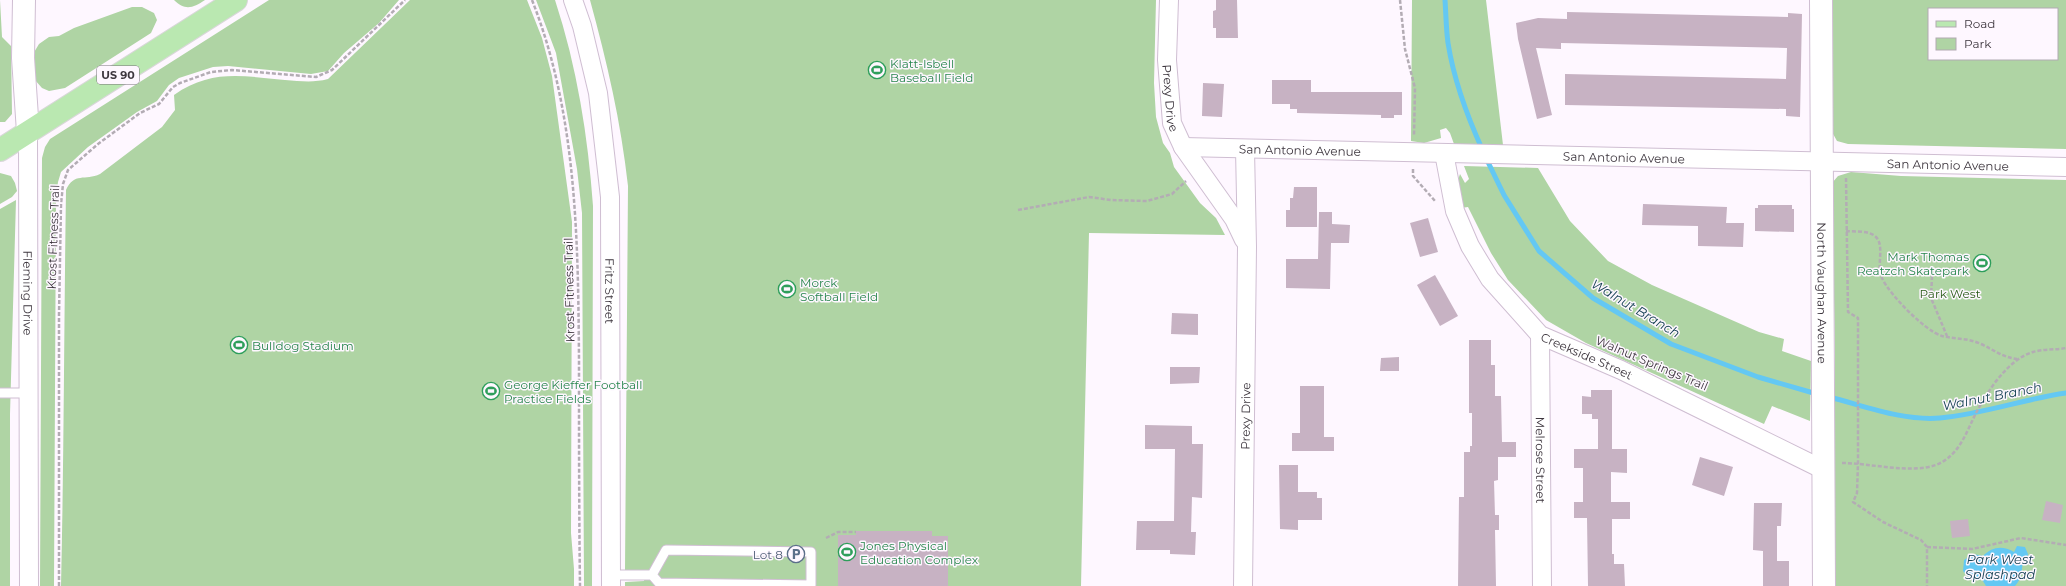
<svg xmlns="http://www.w3.org/2000/svg" width="2066" height="586" font-family="Montserrat,sans-serif">
	<rect width="100%" height="100%" fill="#fef7ff"/>
	<g fill="#afd4a4" fill-rule="evenodd">
		<path d="M0,0L2,37L11,46L12,114L5,122H0Z"/>
		<path d="M174,0H205C193,8 185,11 174,0Z"/>
		<path d="M269,0H399L379,23L344,53L328,71L311,74L228,66L213,67L179,78L169,85L157,101L137,112L88,147L61,172L58,182L56,198L54,586H40L42,158L45,147L50,139Z"/>
		<path d="M410,0H527L542,38L552,76L572,222L571,533L574,569V586H61C64,454 64,322 66,190C74,172 85,181 100,174L162,127L175,110L174,95C211,69 242,76 285,80C300,81 313,83 328,79Z"/>
		<path d="M536,0H555C577,67 588,136 593,206L592,586H584L582,213L577,169L556,53Z"/>
		<path d="M590,0H1156L1154,83L1156,117L1163,143L1170,153L1174,167L1200,203L1216,218L1225,235L1089,233L1081,586H625V582L644,581L645,574L625,571L628,186C621,122 607,62 590,0Z"/>
		<path d="M1412,0H1486L1503,145L1454,144L1450,133L1446,128L1440,130L1441,138L1424,143L1411,141Z"/>
		<path d="M1831,0H2066V149L1848,144L1837,141L1832,132ZM1929,9H2057V59H1929Z"/>
		<path d="M132,7H142L154,13L157,20L151,33L65,88L49,91L42,88L35,80L33,54L39,44L49,37L59,36L74,28Z"/>
		<path d="M1464,166L1538,168L1570,221L1608,261L1652,285L1759,332L1784,339L1782,351L1811,361L1810,421L1772,406L1764,424L1586,343L1546,320L1508,280L1491,253L1468,207L1461,208L1458,180L1460,174L1465,183L1469,179Z"/>
		<path d="M1851,172L1901,176L2066,180V586H1835V354L1832,183L1838,176Z"/>
		<path d="M0,173L11,176L15,183L17,191L12,197L0,204Z"/>
		<path d="M16,200L10,414V586H0V209Z"/>
	</g>
	<path fill="#64c8f3" d="M2017,546L2025,547L2028,554L2027,559L2023,562C2021,572 2023,577 2015,586H1986L1981,578L1970,579L1963,571L1964,560L1973,554L1983,556C1992,547 2002,545 2014,552Z"/>
	<g fill="none" stroke-linecap="round" stroke-linejoin="round">
		<g stroke="#64c8f3" stroke-width="5">
			<path d="M1445,0C1446,14 1446,29 1448,43C1454,81 1467,116 1483,151"/>
			<path d="M1486,158L1504,195L1539,251L1593,298L1671,344L1758,377L1817,394"/>
			<path d="M1829,397C1865,406 1902,421 1940,418C1983,414 2024,399 2066,393"/>
		</g>
	</g>
	<g fill="#c7b2c3">
		<path d="M1216,0H1237L1238,38H1216V28H1213V11L1216,10Z"/>
		<path d="M1567,12L1788,17V13L1802,14L1800,117L1786,116V109L1565,105V74L1786,79L1787,48L1561,43V49L1536,48L1552,115L1537,119L1518,39L1516,23L1538,18L1567,19Z"/>
		<path d="M1272,80H1311V92H1402V115H1394V118H1381V115L1297,113V109H1290V104H1272Z"/>
		<path d="M1203,83L1224,84L1222,117L1202,116Z"/>
		<path d="M1294,187H1317V227H1286V210H1290V198H1293Z"/>
		<path d="M1643,204L1727,207L1726,223H1744L1743,247L1698,246V226L1642,225Z"/>
		<path d="M1758,205H1792V209H1794V232L1755,231V208H1758Z"/>
		<path d="M1319,212H1332V224L1350,225L1349,243H1331L1330,289L1286,288V259H1318Z"/>
		<path d="M1428,218L1438,252L1420,257L1410,223Z"/>
		<path d="M1435,275L1458,316L1440,326L1417,285Z"/>
		<path d="M1172,313L1198,314V335L1171,334Z"/>
		<path d="M1469,340H1491V365H1495V396H1501L1502,442H1516V457H1498V480L1494,481L1495,515H1499V530H1495L1496,586H1458L1459,497H1464V452H1470V446H1472V413H1469Z"/>
		<path d="M1399,357V371H1380L1381,358Z"/>
		<path d="M1170,367H1200L1199,383L1170,384Z"/>
		<path d="M1300,386H1324V437H1334V451H1292V433H1300Z"/>
		<path d="M1591,390H1612V449H1627V473L1611,472V502H1630V519H1612V554H1614V564H1624L1625,586H1588L1587,518H1574V502H1583V468H1574V449H1598V419H1592V414H1582V396L1591,397Z"/>
		<path d="M1145,425L1192,426V444H1203L1202,498L1192,497L1191,532H1196L1195,555L1170,554V550H1136L1137,521H1174L1175,449H1145Z"/>
		<path d="M1700,457L1733,467L1724,496L1692,485Z"/>
		<path d="M1279,465H1298V492H1317V498H1322V520H1298V530L1280,529Z"/>
		<path d="M2046,501L2063,505L2060,523L2042,520Z"/>
		<path d="M1754,503H1782L1781,526H1777V561H1789V586H1763V551L1753,550Z"/>
		<path d="M1968,519L1970,536L1952,538L1950,521Z"/>
		<path d="M856,531H932V536H948V586H838V535H856Z"/>
	</g>
	<g fill="none" stroke-linecap="round" stroke-linejoin="round">
		<defs>
			<g id="service">
				<path d="M0,393H28"/>
				<path d="M611,575H652L659,583L811,585V552L666,550L652,575"/>
			</g>
			<g id="minor">
				<path id="s1" d="M573,0L582,26L598,93L610,197L611,586"/>
				<path id="s2" d="M1169,0L1167,60L1172,123L1183,147L1234,219L1244,240"/>
				<path id="s3" d="M28,132L29,586"/>
				<path id="s4" d="M1183,147L2066,167"/>
				<path id="s5" d="M1444,153L1455,211L1470,246L1490,279L1540,335L1621,370L1824,470"/>
				<path id="s6" d="M1540,335L1542,586"/>
				<path id="s7" d="M1243,586L1247,247L1245,149"/>
			</g>
			<g id="tertiary">
				<path d="M24,0L23,58L28,132"/>
				<path id="s8" d="M1821,0L1824,586"/>
			</g>
			<path id="primary" d="M0,150L236,0"/>
		</defs>
		<use href="#service" stroke="#cfbed2" stroke-width="11"/>
		<use href="#minor" stroke="#cfbed2" stroke-width="20"/>
		<use href="#tertiary" stroke="#cfbed2" stroke-width="24"/>
		<use href="#primary" stroke="#d8d7d8" stroke-width="24"/>
		<g stroke="#b3acb4" stroke-width="2.5" stroke-dasharray="4 2" stroke-linecap="butt">
			<path d="M532,0C577,114 578,239 579,360C579,435 579,511 580,586"/>
			<path d="M1400,0L1405,49L1415,88L1414,136"/>
			<path d="M1413,169V176L1435,201"/>
			<path d="M1846,178L1848,312L1858,318V463L1857,493L1853,502L1883,522L1921,540L1927,547V586"/>
			<path d="M1018,210L1089,197L1111,200L1147,201L1172,194L1186,181"/>
			<path d="M1846,231C1855,232 1869,230 1876,237C1885,246 1876,266 1882,278C1889,294 1925,331 1942,336C1955,339 1968,338 1981,344C1994,350 2002,357 2017,359"/>
			<path d="M1932,276L1931,298L1947,336"/>
			<path d="M1842,463C1870,463 1909,474 1936,465C1959,456 1966,433 1976,413C1987,392 2008,359 2033,352C2043,349 2055,350 2066,348"/>
			<path d="M826,538L838,532H856"/>
			<path d="M1927,547L1972,549L2021,538L2066,545"/>
			<path d="M59,586V315L61,204L63,184L68,170L98,144L140,113L159,104L173,87L180,83L211,72L232,70L316,77L332,70L405,0"/>
		</g>
		<use href="#service" stroke="#fff" stroke-width="9"/>
		<use href="#minor" stroke="#fff" stroke-width="18"/>
		<use href="#tertiary" stroke="#fff" stroke-width="22"/>
		<use href="#primary" stroke="#bae8b1" stroke-width="22"/>
	</g>
	<defs>
		<symbol id="stadium-ring" viewBox="-11 -11 22 22"><circle r="9.5" fill="#fef7ff" stroke="#2e9e5b" stroke-width="1.5"/><path d="M0-5a6.5 5 0 1 0 0 10a6.5 5 0 1 0 0-10ZM-3.5-1.8h7v3.6h-7Z" fill="#2e9e5b"/></symbol>
		<symbol id="parking-ring" viewBox="-11 -11 22 22"><circle r="9.5" fill="#fef7ff" stroke="#5c6f8a" stroke-width="1.5"/><path d="M-3.5-5.5H1a3.5 3.5 0 0 1 0 7H-1V5.5H-3.5ZM-1-3.4V-.6H.8a1.4 1.4 0 0 0 0-2.8Z" fill="#5c6f8a"/></symbol>
	</defs>
	<g fill-rule="evenodd">
		<use href="#stadium-ring" x="867" y="60" width="20" height="20"/>
		<use href="#stadium-ring" x="1972" y="253" width="20" height="20"/>
		<use href="#stadium-ring" x="777" y="279" width="20" height="20"/>
		<use href="#stadium-ring" x="229" y="335" width="20" height="20"/>
		<use href="#stadium-ring" x="481" y="381" width="20" height="20"/>
		<use href="#stadium-ring" x="837" y="542" width="20" height="20"/>
		<use href="#parking-ring" x="786" y="544" width="20" height="20"/>
	</g>
	<g text-anchor="middle" dominant-baseline="central" stroke-width="3" stroke-linejoin="round" paint-order="stroke">
		<rect fill="#fef7ff" stroke="#777078" stroke-width="1" x="97" y="66" width="42" height="18" rx="3"/>
		<g font-size="11" font-weight="bold" fill="#3d363e">
			<text x="118" y="75">US 90</text>
		</g>
		<g font-size="12" fill="#27864d" stroke="#fef7ff" text-anchor="start">
			<text x="890" y="63">Klatt-Isbell<tspan x="890" dy="14">Baseball Field</tspan></text>
			<text x="1969" y="256" text-anchor="end">Mark Thomas<tspan x="1969" dy="14">Reatzch Skatepark</tspan></text>
			<text x="800" y="282">Morck<tspan x="800" dy="14">Softball Field</tspan></text>
			<text x="252" y="345">Bulldog Stadium</text>
			<text x="504" y="384">George Kieffer Football<tspan x="504" dy="14">Practice Fields</tspan></text>
			<text x="860" y="545">Jones Physical<tspan x="860" dy="14">Education Complex</tspan></text>
		</g>
		<g font-size="12" fill="#3d363e" stroke="#fef7ff">
			<text stroke="none"><textPath href="#s2" startOffset="98">Prexy Drive</textPath></text>
			<text stroke="none"><textPath href="#s4" startOffset="117">San Antonio Avenue</textPath></text>
			<text stroke="none"><textPath href="#s4" startOffset="441">San Antonio Avenue</textPath></text>
			<text stroke="none"><textPath href="#s4" startOffset="765">San Antonio Avenue</textPath></text>
			<text transform="translate(53 237) rotate(-88)">Krost Fitness Trail</text>
			<text transform="translate(569 290) rotate(-91)">Krost Fitness Trail</text>
			<text stroke="none"><textPath href="#s1" startOffset="295">Fritz Street</textPath></text>
			<text stroke="none"><textPath href="#s3" startOffset="161">Fleming Drive</textPath></text>
			<text stroke="none"><textPath href="#s8" startOffset="293">North Vaughan Avenue</textPath></text>
			<text stroke="none"><textPath href="#s5" startOffset="262">Creekside Street</textPath></text>
			<text transform="translate(1652 363) rotate(23)">Walnut Springs Trail</text>
			<text stroke="none"><textPath href="#s7" startOffset="170">Prexy Drive</textPath></text>
			<text stroke="none"><textPath href="#s6" startOffset="125">Melrose Street</textPath></text>
		</g>
		<g font-size="12" fill="#2b5e1a" stroke="#fef7ff">
			<text x="1950" y="293">Park West</text>
		</g>
		<g font-size="12" fill="#4e5e75" stroke="#fef7ff" text-anchor="end">
			<text x="783" y="554">Lot 8</text>
		</g>
		<g font-size="13" font-style="italic" fill="#164254" stroke="#fef7ff">
			<text transform="translate(1636 308) rotate(31)">Walnut Branch</text>
			<text transform="translate(1992 396) rotate(-11)">Walnut Branch</text>
			<text x="2000" y="559">Park West<tspan x="2000" dy="15">Splashpad</tspan></text>
		</g>
	</g>
	<rect x="1928" y="8" width="130" height="52" fill="#fef7ff" stroke="#b1aab2"/>
	<rect x="1936" y="21" width="20" height="6" fill="#bae8b1" stroke="#b1aab2"/>
	<text x="1964" y="28" font-size="12" fill="#3d363e">Road</text>
	<rect x="1936" y="38" width="20" height="12" fill="#afd4a4" stroke="#b1aab2"/>
	<text x="1964" y="48" font-size="12" fill="#3d363e">Park</text>
</svg>
